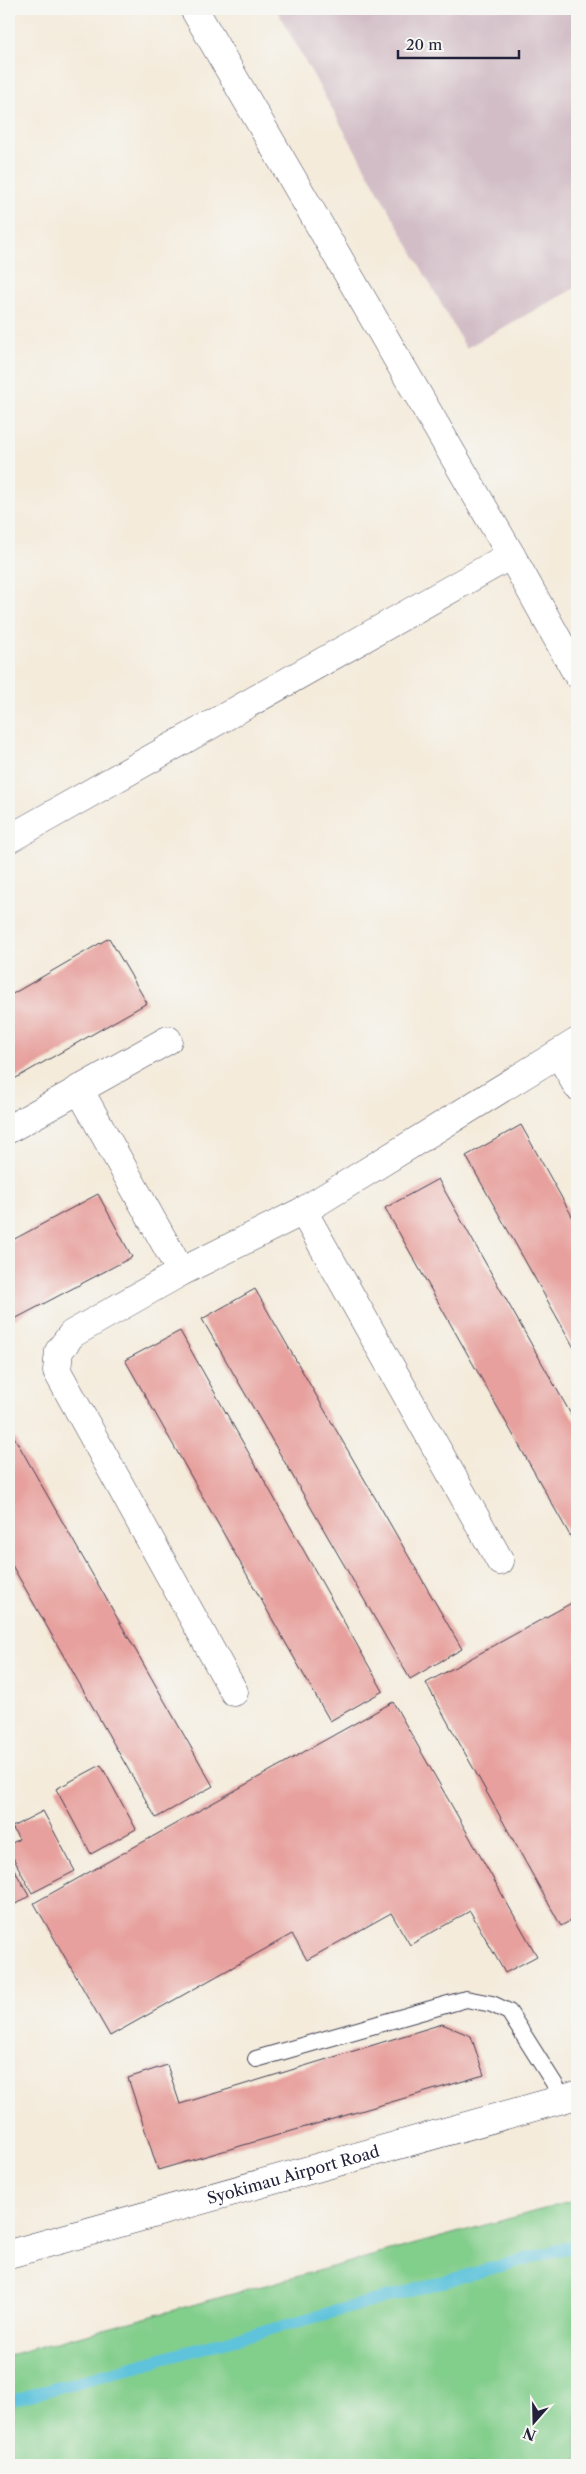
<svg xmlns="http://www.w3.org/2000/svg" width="586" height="2474" font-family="'Libre Caslon Text',serif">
	<rect width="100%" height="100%" fill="#f6f6f2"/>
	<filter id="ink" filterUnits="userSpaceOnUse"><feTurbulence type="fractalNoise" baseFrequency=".02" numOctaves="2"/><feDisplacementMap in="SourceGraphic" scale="10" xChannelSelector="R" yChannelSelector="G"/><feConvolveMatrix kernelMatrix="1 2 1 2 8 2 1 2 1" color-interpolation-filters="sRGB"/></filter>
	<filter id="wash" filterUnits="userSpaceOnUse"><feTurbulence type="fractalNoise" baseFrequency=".0096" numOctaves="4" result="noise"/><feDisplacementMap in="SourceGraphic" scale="20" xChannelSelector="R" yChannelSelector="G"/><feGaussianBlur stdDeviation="1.12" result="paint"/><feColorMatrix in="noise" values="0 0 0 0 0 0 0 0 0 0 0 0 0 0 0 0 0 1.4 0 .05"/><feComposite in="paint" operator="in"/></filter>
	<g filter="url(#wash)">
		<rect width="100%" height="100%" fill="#f4ebdb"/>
		<path fill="#d2bdc6" d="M276,9H577V287L466,348Z"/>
		<path fill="#82ce8b" stroke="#527863" d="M577,2200V2465H9V2355Z"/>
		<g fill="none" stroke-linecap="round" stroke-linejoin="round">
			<path stroke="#5ec3db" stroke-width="12" d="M9,2401L577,2245"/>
		</g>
		<g id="blocks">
			<g fill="#e7a09d">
				<path d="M109,938L147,1003L9,1082V996Z"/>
				<path d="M521,1125L577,1225V1353L466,1156Z"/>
				<path d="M438,1179L577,1425V1548L385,1208Z"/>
				<path d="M98,1194L132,1257L9,1322V1242Z"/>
				<path d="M255,1289L462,1649L410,1679L202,1319Z"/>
				<path d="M180,1331L383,1691L330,1721L125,1360Z"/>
				<path d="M9,1428L213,1786L156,1818L9,1560Z"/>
				<path d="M577,1600V1917L561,1926L426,1683Z"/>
				<path d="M393,1702L537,1956L505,1973L470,1911L410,1945L391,1913L307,1960L292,1934L110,2036L34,1903Z"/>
				<path d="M101,1765L136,1829L91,1854L56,1789Z"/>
				<path d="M43,1811L75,1871L32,1893L9,1850V1845L19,1839L12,1827Z"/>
				<path d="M9,1860L29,1896L9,1908Z"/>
				<path d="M442,2024L471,2036L484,2075L158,2170L128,2078L167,2065L180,2104Z"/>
			</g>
		</g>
	</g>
	<g filter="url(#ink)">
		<use href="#blocks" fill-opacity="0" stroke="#424053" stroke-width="1"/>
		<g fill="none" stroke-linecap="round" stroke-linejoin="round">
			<defs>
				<path id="lane" d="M256,2059L466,1999L492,2004L509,2012L564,2099"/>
				<g id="street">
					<path d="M194,9L511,555L577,674"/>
					<path d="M9,839L511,555"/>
					<path d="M559,1053L577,1086"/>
					<path d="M79,1089L181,1272"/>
					<path d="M9,1129L168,1040"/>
					<path d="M303,1211L500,1561"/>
					<path d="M234,1692L57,1371L59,1351L72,1334L181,1272L303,1211L577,1042"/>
					<path id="s1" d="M9,2254L577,2095"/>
				</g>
			</defs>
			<use href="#lane" stroke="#424053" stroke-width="18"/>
			<use href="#street" stroke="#424053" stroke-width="29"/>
			<use href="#lane" stroke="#fff" stroke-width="16"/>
			<use href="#street" stroke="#fff" stroke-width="28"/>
		</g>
	</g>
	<g text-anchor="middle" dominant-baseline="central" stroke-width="5" stroke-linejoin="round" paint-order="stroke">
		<g font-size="16" fill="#22223b" stroke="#f6f6f2">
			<text stroke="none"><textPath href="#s1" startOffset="295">Syokimau Airport Road</textPath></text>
		</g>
	</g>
	<rect width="586" height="2474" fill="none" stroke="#f6f6f2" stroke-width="30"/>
	<g transform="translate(534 2422) rotate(200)" stroke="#f6f6f2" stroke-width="4" paint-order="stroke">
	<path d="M0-4L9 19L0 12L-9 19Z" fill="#22223b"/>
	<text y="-8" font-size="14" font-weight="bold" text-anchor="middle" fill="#22223b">N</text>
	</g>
	<path d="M398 50v8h121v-8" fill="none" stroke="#22223b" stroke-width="2.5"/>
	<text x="406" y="50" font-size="15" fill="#22223b" stroke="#f6f6f2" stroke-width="4" paint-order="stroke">20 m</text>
</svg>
